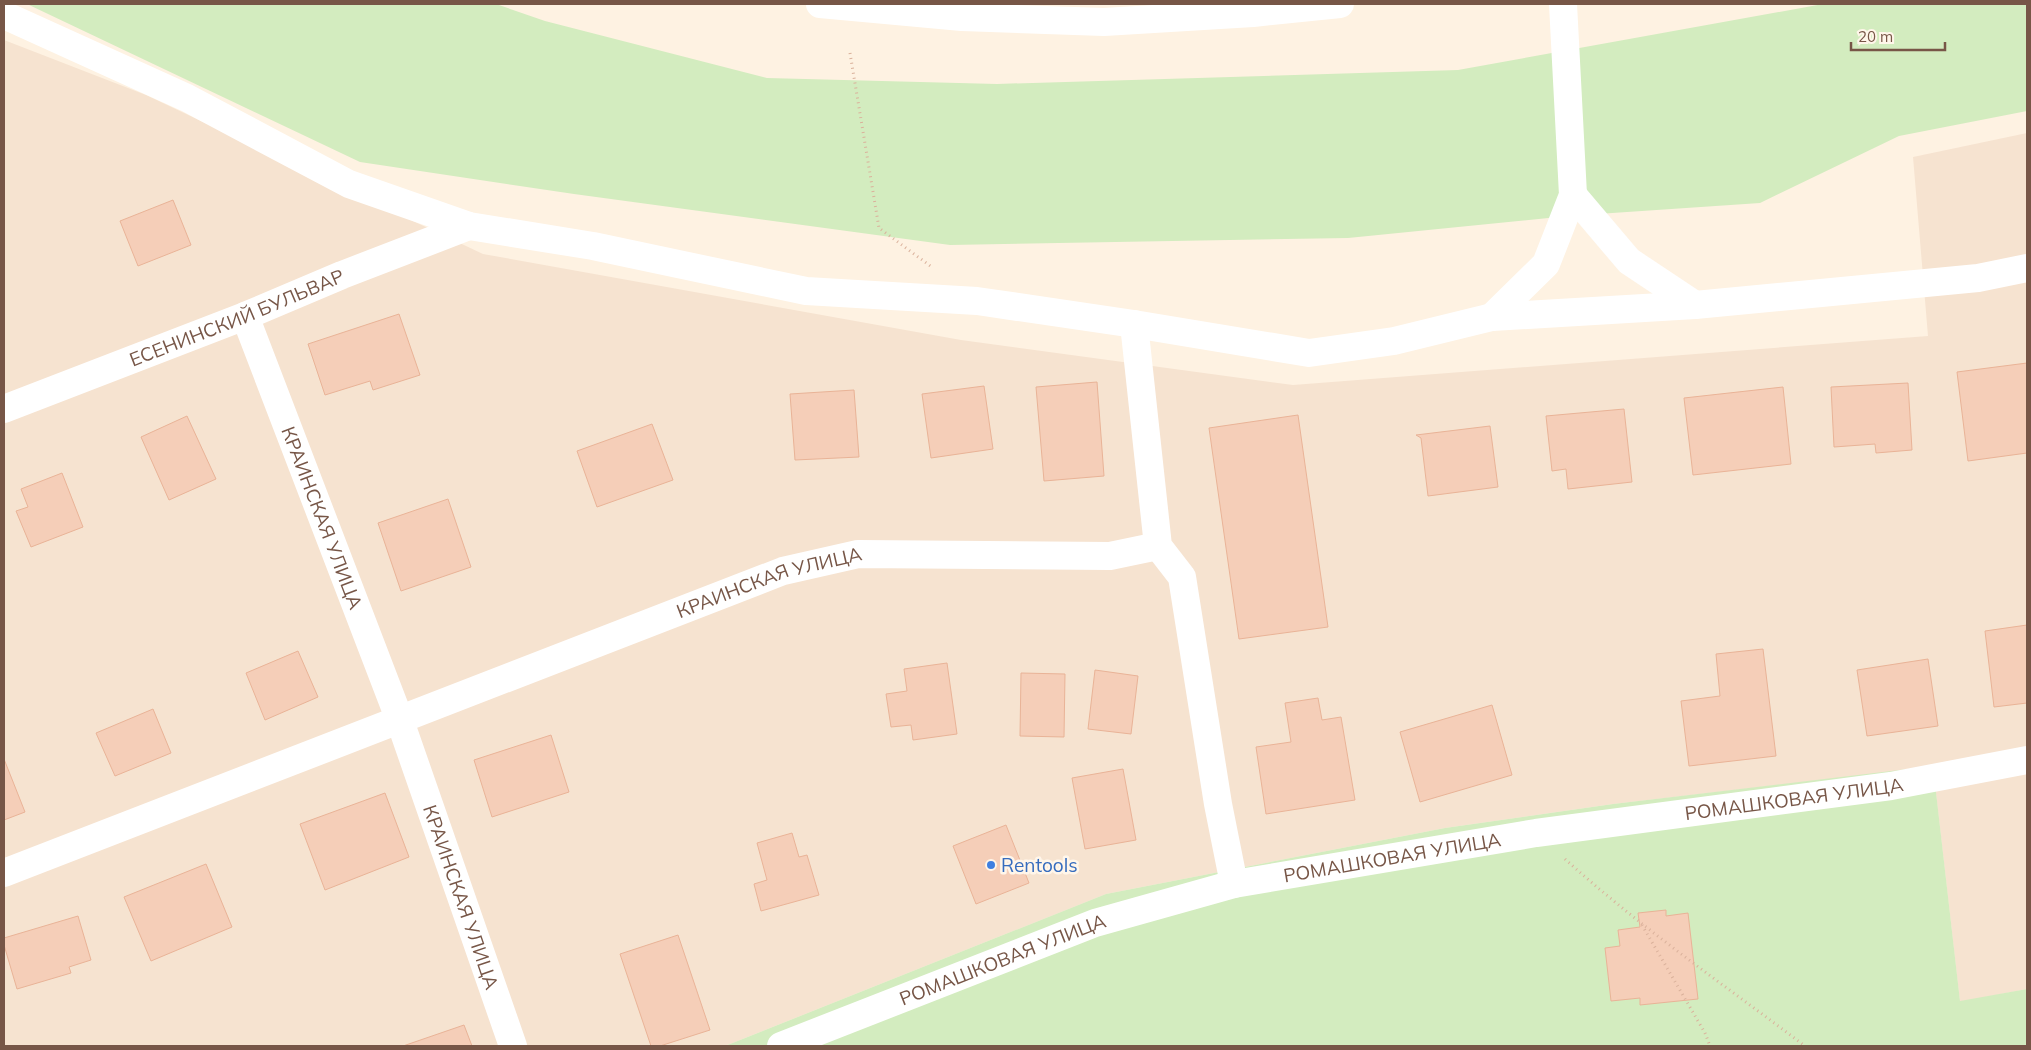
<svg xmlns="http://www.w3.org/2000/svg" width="2031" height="1050" font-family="Mulish,sans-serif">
	<rect width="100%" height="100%" fill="#fef2e2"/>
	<path fill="#f6e3d0" d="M4,40L146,95L483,254L961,340L1293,385L1928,336L1913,157L2027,133V989L1960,1002L1933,767L1613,804L1445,828L1106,894L725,1046H4Z"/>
	<g fill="#d3ecbf">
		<path d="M27,4H496L545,21L767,78L997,84L1458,70L1823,4H2027V111L1899,136L1760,203L1568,216L1348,238L950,245L574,194L360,162Z"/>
		<path d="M1933,766L1960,1001L2027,989V1046H725L1106,894L1445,828L1613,804Z"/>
	</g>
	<g fill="#f5ceb8" stroke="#e9b397">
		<path d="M173,200L191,245L138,266L120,221Z"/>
		<path d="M399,314L420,375L373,390L370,381L325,395L308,344Z"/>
		<path d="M2027,363V453L1968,461L1957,372Z"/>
		<path d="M1097,382L1104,476L1044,481L1036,387Z"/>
		<path d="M1908,383L1912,450L1876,453L1875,444L1834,447L1831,387Z"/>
		<path d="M984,386L993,449L931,458L922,394Z"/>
		<path d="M1783,387L1791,464L1693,475L1684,398Z"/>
		<path d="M854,390L859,457L795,460L790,394Z"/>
		<path d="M1624,409L1632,482L1568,489L1566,469L1552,471L1546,416Z"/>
		<path d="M1298,415L1328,627L1239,639L1209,428Z"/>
		<path d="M187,416L216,479L169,500L141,437Z"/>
		<path d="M652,424L673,480L597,507L577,451Z"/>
		<path d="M1490,426L1498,487L1428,496L1421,438L1416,435Z"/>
		<path d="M62,473L83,527L31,547L16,511L28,507L21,489Z"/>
		<path d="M448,499L471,567L401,591L378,523Z"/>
		<path d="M2027,625V703L1994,707L1985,631Z"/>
		<path d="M1763,649L1776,756L1689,766L1681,701L1720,696L1716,654Z"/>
		<path d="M298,651L318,697L265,720L246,673Z"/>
		<path d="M1928,659L1938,726L1867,736L1857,670Z"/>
		<path d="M947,663L957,734L913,740L911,725L891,727L886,694L907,691L904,669Z"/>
		<path d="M1095,670L1138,676L1131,734L1088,729Z"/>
		<path d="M1021,673L1065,674L1064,737L1020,736Z"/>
		<path d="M1318,698L1322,720L1341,717L1355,800L1266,814L1256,747L1291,742L1285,703Z"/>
		<path d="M1492,705L1512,775L1420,802L1400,732Z"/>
		<path d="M153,709L171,753L115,776L96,733Z"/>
		<path d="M551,735L569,792L492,817L474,760Z"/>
		<path d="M4,759L25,812L4,820Z"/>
		<path d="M1123,769L1136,840L1085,849L1072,778Z"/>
		<path d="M385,793L409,857L325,890L300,824Z"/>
		<path d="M1006,825L1029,883L976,904L953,846Z"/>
		<path d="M792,833L799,857L807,855L819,895L761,911L754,884L767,880L757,843Z"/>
		<path d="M206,864L232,927L151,961L124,897Z"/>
		<path d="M1666,910V916L1688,913L1698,999L1640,1005V998L1611,1001L1605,948L1620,946L1618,930L1640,927L1638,913Z"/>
		<path d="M78,916L91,960L69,967L71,973L17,989L4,945V938Z"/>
		<path d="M678,935L710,1030L660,1046H651L620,954Z"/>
		<path d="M464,1025L472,1046H403Z"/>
	</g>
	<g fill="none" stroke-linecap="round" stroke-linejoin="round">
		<g stroke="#dab19b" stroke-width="3" stroke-dasharray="1 4" stroke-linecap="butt">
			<path d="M850,53L879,228L933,268"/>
			<path d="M1565,859C1640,927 1724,985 1805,1046"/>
			<path d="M1642,925L1705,1033L1710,1046"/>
		</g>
		<g stroke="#fff" stroke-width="28">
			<path d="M4,15L187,98L349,184L469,226L593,246L806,291L977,301L1134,324L1309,353L1394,341L1492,317L1695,305L1978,278L2027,268"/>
			<path d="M1573,195L1629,261L1695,305"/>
			<path id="s1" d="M245,316L399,718L513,1046"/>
			<path d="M1492,317L1546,264L1573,195L1563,4"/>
			<path d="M1134,324L1158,546L1182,577L1218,804L1234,884"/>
			<path id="s2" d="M4,409L245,316L342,275L469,226"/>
			<path id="s3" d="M4,873L783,571L858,554L1110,556L1158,546"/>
			<path id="s4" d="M781,1046L1095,923L1234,884L1536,833L1891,786L2027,760"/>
		</g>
		<path stroke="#fff" stroke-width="28" d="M820,4L962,17L1104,22L1253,13L1340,4"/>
	</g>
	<circle fill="#3f7fe0" stroke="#fff6ea" stroke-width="2" cx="991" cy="865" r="5"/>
	<g text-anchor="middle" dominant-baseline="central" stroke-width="5" stroke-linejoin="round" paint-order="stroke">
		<g font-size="19" fill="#775647" stroke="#fff6ea">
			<text stroke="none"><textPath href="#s2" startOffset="250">ЕСЕНИНСКИЙ БУЛЬВАР</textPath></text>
			<text stroke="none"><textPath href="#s1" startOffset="216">КРАИНСКАЯ УЛИЦА</textPath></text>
			<text stroke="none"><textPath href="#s3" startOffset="819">КРАИНСКАЯ УЛИЦА</textPath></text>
			<text stroke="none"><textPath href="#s4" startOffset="1048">РОМАШКОВАЯ УЛИЦА</textPath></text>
			<text stroke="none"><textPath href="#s4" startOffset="642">РОМАШКОВАЯ УЛИЦА</textPath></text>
			<text stroke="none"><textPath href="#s1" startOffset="620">КРАИНСКАЯ УЛИЦА</textPath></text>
			<text stroke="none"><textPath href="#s4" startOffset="238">РОМАШКОВАЯ УЛИЦА</textPath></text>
		</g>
		<g font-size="19" fill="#366cbe" stroke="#fff6ea" text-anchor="start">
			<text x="1001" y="865">Rentools</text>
		</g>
	</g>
	<rect width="2031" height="1050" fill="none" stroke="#775647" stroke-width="10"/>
	<path d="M1851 42v8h94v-8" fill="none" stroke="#775647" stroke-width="2.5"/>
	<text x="1858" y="42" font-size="15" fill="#775647" stroke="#fff6ea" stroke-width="4" paint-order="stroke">20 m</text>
</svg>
